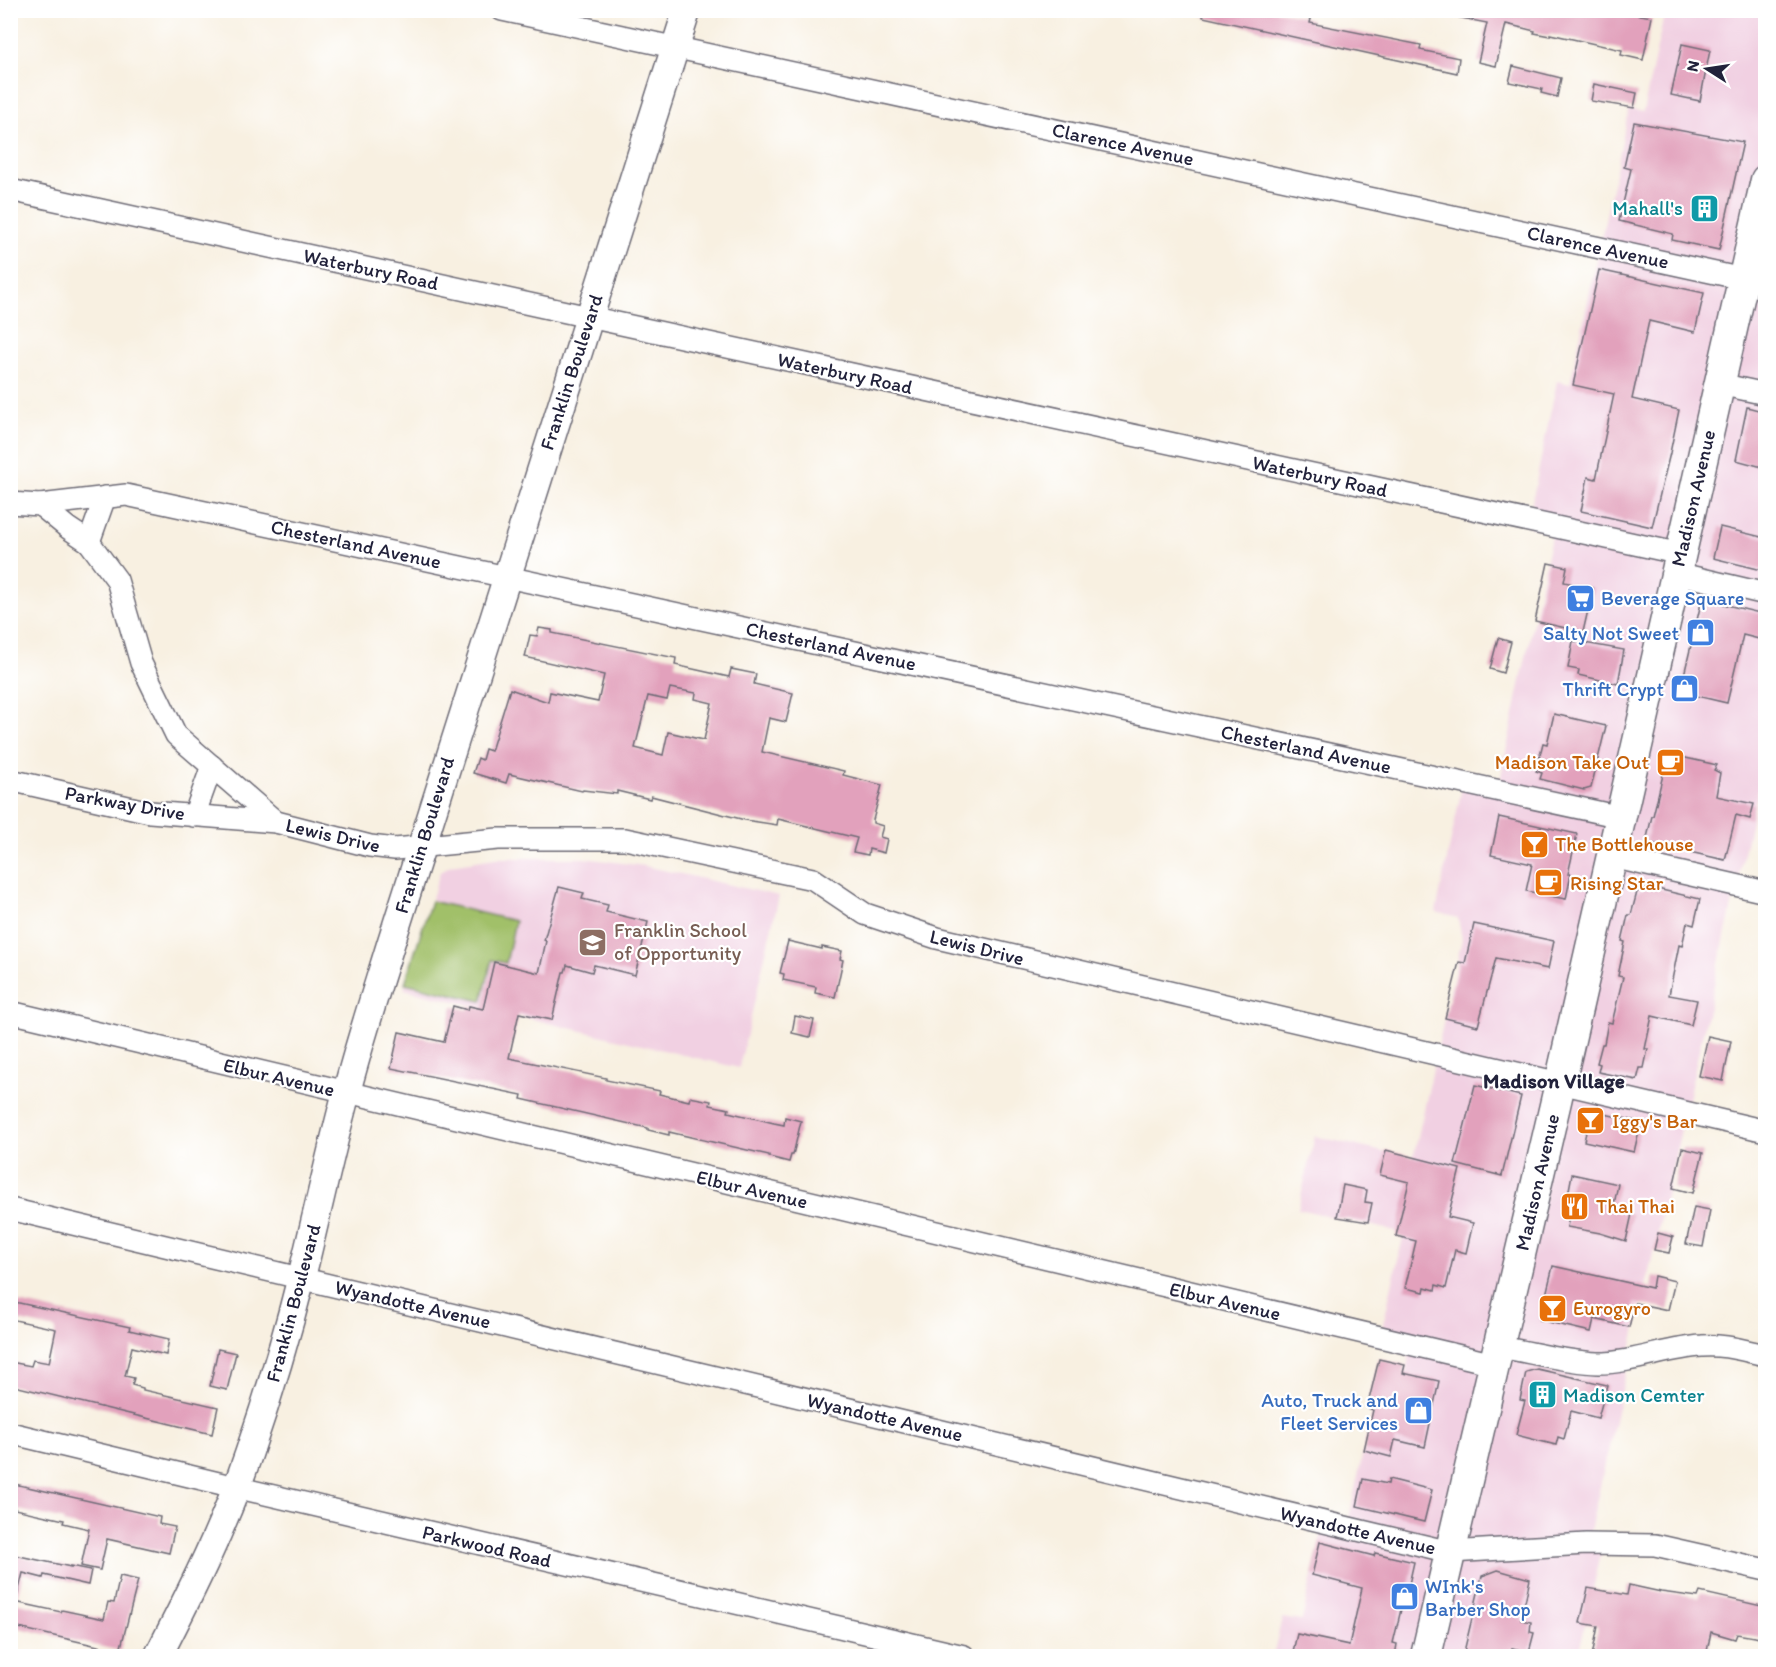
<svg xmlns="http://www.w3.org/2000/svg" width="1776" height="1667" font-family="Itim,sans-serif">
	<rect width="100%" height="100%" fill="#fff"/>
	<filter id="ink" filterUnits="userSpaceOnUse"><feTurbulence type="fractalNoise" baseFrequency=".0167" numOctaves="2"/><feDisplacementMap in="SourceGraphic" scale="12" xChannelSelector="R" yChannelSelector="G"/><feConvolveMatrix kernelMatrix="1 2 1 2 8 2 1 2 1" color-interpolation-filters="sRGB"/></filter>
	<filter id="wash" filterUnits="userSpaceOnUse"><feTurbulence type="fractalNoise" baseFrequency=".008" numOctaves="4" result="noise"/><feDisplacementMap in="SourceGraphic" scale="24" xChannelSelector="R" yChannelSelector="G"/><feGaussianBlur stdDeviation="1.35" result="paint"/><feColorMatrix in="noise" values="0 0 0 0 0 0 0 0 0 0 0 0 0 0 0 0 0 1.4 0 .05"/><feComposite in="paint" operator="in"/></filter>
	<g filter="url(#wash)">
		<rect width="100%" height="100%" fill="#f8f0e1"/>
		<g fill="#f1d0e2">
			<path d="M1665,11H1765V760L1589,1535L1605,1536L1578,1656H1273L1282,1618L1302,1621L1325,1518L1348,1523L1367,1433L1395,1417L1413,1341L1381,1333L1404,1233L1298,1209L1315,1136L1413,1159L1462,939L1458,918L1436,912L1458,806L1464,779L1499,786L1552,532L1527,526L1557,381L1570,384L1629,109L1643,112Z"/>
			<path d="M495,858H584L645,866L779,896L739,1068L404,989L440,872L451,865Z"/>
		</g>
		<path fill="#a1c069" stroke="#627152" stroke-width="1.5" d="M431,901L515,921L506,963L492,960L482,1001L405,983Z"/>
		<g id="blocks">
			<g fill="#e2a1bc" fill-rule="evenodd">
				<path d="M1203,10H1276L1311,19L1310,23L1421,45L1420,50L1459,58L1457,73L1203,17Z"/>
				<path d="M1457,10H1613L1652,17L1643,60L1621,55L1622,50L1550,34V36L1534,33L1535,31L1506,24L1496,66L1478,62L1487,23L1456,17Z"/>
				<path d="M1682,44L1710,50L1700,101L1671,95Z"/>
				<path d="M1513,66L1561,78L1557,97L1541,93L1542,89L1509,82Z"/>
				<path d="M1594,84L1637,93L1634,108L1591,101Z"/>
				<path d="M1634,122L1743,142L1719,250L1672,240L1673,234L1619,221L1631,169L1624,167Z"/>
				<path d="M1599,270L1704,293L1695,332L1649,321L1632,399L1679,410L1670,453L1652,527L1581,511L1588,477L1596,479L1614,394L1573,385Z"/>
				<path d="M1747,407L1766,412V468L1736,460Z"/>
				<path d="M1720,527L1766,538V571L1713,558Z"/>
				<path d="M1548,563L1567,567L1564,582L1593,588L1583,632L1535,621Z"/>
				<path d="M1702,599L1764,614L1759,639L1743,635L1727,703L1680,692Z"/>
				<path d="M539,628L552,630V633L676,658L675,665L729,677L731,669L756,674L754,684L793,693L786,722L769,718L762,752L844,771L843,775L882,785L873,820V823L883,826L880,837L887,839L884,853L869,849L868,855L853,852L857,838L778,819L777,825L745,820L651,796L650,799L617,791V794L583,790L582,791L509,774L506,783L473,773L478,758L482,760L485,749L491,751L510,689L548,702L550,692L598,702L604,675L525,657L530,635L537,636ZM670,688L696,693L695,699L712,703L704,740L668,732L663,755L635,748L648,696L667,700Z"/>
				<path d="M1498,638L1511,642L1503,673L1490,669Z"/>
				<path d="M1573,641L1624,650L1618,684L1578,675L1579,670L1568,668Z"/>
				<path d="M1554,714L1606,726L1591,788L1584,790L1540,779L1542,773L1536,771L1543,743L1547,744Z"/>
				<path d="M1668,754L1717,765L1714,770L1720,773L1716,796L1754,804L1750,819L1736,815L1725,860L1646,842L1652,816H1653Z"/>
				<path d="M1499,817L1577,834L1568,874H1571L1566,899L1526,891L1532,864L1491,855Z"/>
				<path d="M559,887L584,893L582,899L608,905L606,912L648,922L635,975L594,965L592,972L567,965L565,972H563L552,1020L519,1013L509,1058L606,1078V1080L660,1091L659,1094L689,1101L690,1097L711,1101L710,1105L729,1109L728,1112L774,1123L784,1125L785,1117L801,1121L793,1155H791L789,1162L769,1157V1155L695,1138L669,1132V1135L648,1130V1128L521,1099L522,1095L391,1068L399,1032L444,1042L453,1006L468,1010L469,1006L483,1009L494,962L539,973L546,941L544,940Z"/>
				<path d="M1649,887L1700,899L1694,925L1687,923L1682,946L1679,945L1669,995L1697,1000L1691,1025L1652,1016L1645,1049H1648L1644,1068H1640L1637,1080L1598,1072L1600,1064L1597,1063L1602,1044H1604L1608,1022L1612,1023L1623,977L1618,976L1625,942L1622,941L1628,915H1631L1637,892Z"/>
				<path d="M1474,924L1554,941L1548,969L1496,958L1478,1026L1445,1018L1459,962L1465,963Z"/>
				<path d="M788,941L822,949V947L842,951L840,959L843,960L835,997L815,993L816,987L783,980L784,974L780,973Z"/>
				<path d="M795,1016L814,1020L810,1037L792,1033Z"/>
				<path d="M1708,1036L1731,1041L1723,1081L1699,1076Z"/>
				<path d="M1475,1085L1521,1096L1502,1176L1455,1164Z"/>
				<path d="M1591,1111L1641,1122L1634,1152L1584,1141Z"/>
				<path d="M1682,1148L1703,1153L1693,1193L1673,1188Z"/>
				<path d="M1386,1150L1460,1169L1448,1217L1473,1223L1466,1253L1455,1250L1446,1288L1436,1285L1435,1290L1425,1287L1424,1292L1405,1288L1416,1241L1396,1236L1409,1182L1380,1175Z"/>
				<path d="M1572,1174L1618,1184L1613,1210L1632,1214L1626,1241L1600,1233L1567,1227L1573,1197L1568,1195Z"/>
				<path d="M1343,1185L1367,1190L1365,1202L1372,1203L1368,1222L1337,1217Z"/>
				<path d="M1694,1207L1710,1210L1703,1247L1686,1244Z"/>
				<path d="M1658,1233L1673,1237L1669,1253L1654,1250Z"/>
				<path d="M1553,1266L1652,1288L1654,1276L1675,1281L1668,1310L1635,1303L1629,1327L1594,1319L1591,1332L1540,1320Z"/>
				<path d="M10,1301L130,1327L129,1330L169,1339L166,1355L132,1347L125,1376L134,1378L132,1385L143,1388V1390L218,1407L212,1434L10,1385V1362L31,1366L33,1360L49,1363L56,1329L10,1319Z"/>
				<path d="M218,1349L236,1353L227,1390L210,1386Z"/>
				<path d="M1379,1359L1405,1365L1403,1373L1439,1381L1425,1447L1395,1440L1391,1457L1364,1450L1373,1410L1367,1408Z"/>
				<path d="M1537,1369L1607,1385L1598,1418L1571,1411L1564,1439L1558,1437L1556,1445L1516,1435L1525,1401L1520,1400L1526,1372Z"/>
				<path d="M1363,1479L1388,1484L1389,1479L1432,1490L1424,1522L1357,1506Z"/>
				<path d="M10,1483L160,1517L159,1524L175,1527L169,1553L107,1539L100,1570L81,1566L89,1529L63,1523L64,1520L10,1508Z"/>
				<path d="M1320,1542L1374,1556L1375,1553L1414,1562L1405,1602L1403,1601L1393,1643L1397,1644L1395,1656H1292L1297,1634L1349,1645L1362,1588L1312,1575Z"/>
				<path d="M10,1554L71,1567V1566L91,1570L88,1585L44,1575L43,1578L23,1573L16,1601H10Z"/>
				<path d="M1498,1570L1530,1579L1521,1620L1531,1622L1530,1632L1534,1633L1529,1652L1512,1648L1510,1656H1463L1482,1576Z"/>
				<path d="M120,1576L138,1580L120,1651L10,1626V1601L61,1612L62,1610L104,1619L108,1602L114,1603Z"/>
				<path d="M1629,1585L1661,1592L1698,1597L1700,1592L1766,1607V1639L1737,1634L1735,1639L1711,1632L1706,1656H1592L1598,1626L1580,1623L1588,1588L1627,1595Z"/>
			</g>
		</g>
	</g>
	<g filter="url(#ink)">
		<use href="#blocks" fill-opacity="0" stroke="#6d6a75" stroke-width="1.5"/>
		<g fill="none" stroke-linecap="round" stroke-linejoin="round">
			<defs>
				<g id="minor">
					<path d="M502,10L1743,279"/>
					<path d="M10,190L589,317L1681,554"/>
					<path d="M1719,384L1766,394"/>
					<path d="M10,503L40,505L68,528L89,542L117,580L141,663L176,735L276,822L370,846L395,849L498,839H625L813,879L865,914L937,938L1766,1131"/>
					<path d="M40,505L126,495L1621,817"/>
					<path d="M89,542L105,497"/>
					<path d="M1676,573L1766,594"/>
					<path d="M10,780L150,812L276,822"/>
					<path d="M194,816L212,766"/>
					<path d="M1612,857L1766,892"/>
					<path d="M10,1012L1494,1364"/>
					<path d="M10,1209L1450,1552L1586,1544L1655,1545L1766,1570"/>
					<path d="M1499,1347C1531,1352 1565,1362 1598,1363C1634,1363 1667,1348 1702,1346C1724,1344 1745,1351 1766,1355"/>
					<path d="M10,1433L235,1487L964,1656"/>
				</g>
				<path id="tertiary" d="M158,1656C192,1590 225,1524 249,1453C269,1395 287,1335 302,1275C317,1214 330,1154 346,1094C359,1044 375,995 390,946L687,10"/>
				<path id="secondary" d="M1426,1656L1556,1101L1766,180"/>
			</defs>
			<use href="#minor" stroke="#6d6a75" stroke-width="24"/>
			<use href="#tertiary" stroke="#6d6a75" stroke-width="30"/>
			<use href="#secondary" stroke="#6d6a75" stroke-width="33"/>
			<use href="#minor" stroke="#fff" stroke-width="21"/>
			<use href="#tertiary" stroke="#fff" stroke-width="27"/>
			<use href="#secondary" stroke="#fff" stroke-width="30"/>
		</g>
	</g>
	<defs>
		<symbol id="building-square" viewBox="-11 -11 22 22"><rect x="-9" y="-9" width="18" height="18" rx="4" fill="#0f9aa8" stroke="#fff"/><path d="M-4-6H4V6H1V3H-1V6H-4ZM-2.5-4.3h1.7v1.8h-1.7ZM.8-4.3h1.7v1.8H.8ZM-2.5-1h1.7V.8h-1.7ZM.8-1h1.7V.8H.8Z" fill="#fff"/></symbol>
		<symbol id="supermarket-square" viewBox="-11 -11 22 22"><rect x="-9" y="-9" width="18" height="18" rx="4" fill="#3f7fe0" stroke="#fff"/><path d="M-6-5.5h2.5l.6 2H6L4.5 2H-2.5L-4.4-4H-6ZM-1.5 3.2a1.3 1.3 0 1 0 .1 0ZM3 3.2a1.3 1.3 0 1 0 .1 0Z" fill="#fff"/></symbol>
		<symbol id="shop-square" viewBox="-11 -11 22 22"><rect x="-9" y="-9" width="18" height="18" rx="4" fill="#3f7fe0" stroke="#fff"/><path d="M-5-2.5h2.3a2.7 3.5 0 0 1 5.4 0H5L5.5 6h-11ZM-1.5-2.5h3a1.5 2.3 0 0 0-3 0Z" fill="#fff"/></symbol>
		<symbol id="cafe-square" viewBox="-11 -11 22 22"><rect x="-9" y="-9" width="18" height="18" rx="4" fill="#e8710a" stroke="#fff"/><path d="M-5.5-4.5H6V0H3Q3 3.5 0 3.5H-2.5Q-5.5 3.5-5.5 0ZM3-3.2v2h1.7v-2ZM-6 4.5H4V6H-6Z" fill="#fff"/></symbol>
		<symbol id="bar-square" viewBox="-11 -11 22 22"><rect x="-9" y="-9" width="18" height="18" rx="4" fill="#e8710a" stroke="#fff"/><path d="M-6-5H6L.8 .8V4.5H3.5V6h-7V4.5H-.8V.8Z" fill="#fff"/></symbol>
		<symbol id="school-square" viewBox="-11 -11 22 22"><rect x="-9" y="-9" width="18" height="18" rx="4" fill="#8d6e63" stroke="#fff"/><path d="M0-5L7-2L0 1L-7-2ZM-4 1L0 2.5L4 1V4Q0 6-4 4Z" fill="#fff"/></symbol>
		<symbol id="restaurant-square" viewBox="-11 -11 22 22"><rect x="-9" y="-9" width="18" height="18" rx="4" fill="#e8710a" stroke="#fff"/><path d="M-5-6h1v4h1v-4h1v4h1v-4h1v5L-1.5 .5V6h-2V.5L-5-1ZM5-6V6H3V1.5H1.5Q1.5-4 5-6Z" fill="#fff"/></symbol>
	</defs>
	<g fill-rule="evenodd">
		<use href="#building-square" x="1688" y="192" width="33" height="33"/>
		<use href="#supermarket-square" x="1564" y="582" width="33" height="33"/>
		<use href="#shop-square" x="1684" y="616" width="33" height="33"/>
		<use href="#shop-square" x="1668" y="672" width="33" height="33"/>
		<use href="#cafe-square" x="1654" y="746" width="33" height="33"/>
		<use href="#bar-square" x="1518" y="828" width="33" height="33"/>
		<use href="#cafe-square" x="1532" y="866" width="33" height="33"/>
		<use href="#school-square" x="576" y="926" width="33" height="33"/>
		<use href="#bar-square" x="1574" y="1104" width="33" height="33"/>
		<use href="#restaurant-square" x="1558" y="1190" width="33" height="33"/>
		<use href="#bar-square" x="1536" y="1292" width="33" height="33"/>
		<use href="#building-square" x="1526" y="1378" width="33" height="33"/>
		<use href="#shop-square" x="1402" y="1394" width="33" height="33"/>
		<use href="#shop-square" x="1388" y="1580" width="33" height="33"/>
	</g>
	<g text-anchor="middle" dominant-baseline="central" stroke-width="4.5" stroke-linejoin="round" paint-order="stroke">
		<g font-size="20" fill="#22223b" stroke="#fff">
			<text transform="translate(1123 144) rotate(12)">Clarence Avenue</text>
			<text transform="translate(1598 247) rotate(12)">Clarence Avenue</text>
			<text transform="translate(371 269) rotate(12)">Waterbury Road</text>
			<text transform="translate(571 372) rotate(-72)">Franklin Boulevard</text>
			<text transform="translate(845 373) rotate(12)">Waterbury Road</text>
			<text transform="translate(1320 476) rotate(12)">Waterbury Road</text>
			<text transform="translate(1693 498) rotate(-77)">Madison Avenue</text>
			<text transform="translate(356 544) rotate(12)">Chesterland Avenue</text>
			<text transform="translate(831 646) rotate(12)">Chesterland Avenue</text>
			<text transform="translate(1306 749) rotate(12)">Chesterland Avenue</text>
			<text transform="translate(125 803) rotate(10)">Parkway Drive</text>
			<text transform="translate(333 835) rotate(13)">Lewis Drive</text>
			<text transform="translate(424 835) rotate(-73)">Franklin Boulevard</text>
			<text transform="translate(977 947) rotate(14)">Lewis Drive</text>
			<text transform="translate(279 1077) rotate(13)">Elbur Avenue</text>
			<text transform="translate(1537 1182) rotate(-77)">Madison Avenue</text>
			<text transform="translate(752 1189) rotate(13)">Elbur Avenue</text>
			<text transform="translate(1225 1301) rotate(13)">Elbur Avenue</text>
			<text transform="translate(293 1303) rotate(-75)">Franklin Boulevard</text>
			<text transform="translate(413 1304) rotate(13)">Wyandotte Avenue</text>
			<text transform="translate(885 1417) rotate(13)">Wyandotte Avenue</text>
			<text transform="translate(1358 1530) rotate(13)">Wyandotte Avenue</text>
			<text transform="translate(487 1546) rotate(13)">Parkwood Road</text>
		</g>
		<g font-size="20" fill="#0d838f" stroke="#fff" text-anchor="end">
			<text x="1683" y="208">Mahall's</text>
			<text x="1563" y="1395" text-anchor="start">Madison Cemter</text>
		</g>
		<g font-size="20" fill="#366cbe" stroke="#fff" text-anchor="end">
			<text x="1601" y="598" text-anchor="start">Beverage Square</text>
			<text x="1679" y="633">Salty Not Sweet</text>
			<text x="1664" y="689">Thrift Crypt</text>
			<text x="1398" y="1400">Auto, Truck and<tspan x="1398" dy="23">Fleet Services</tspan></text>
			<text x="1425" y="1586" text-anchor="start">WInk's<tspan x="1425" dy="23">Barber Shop</tspan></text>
		</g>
		<g font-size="20" fill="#c56008" stroke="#fff" text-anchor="start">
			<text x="1649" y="762" text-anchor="end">Madison Take Out</text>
			<text x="1555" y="844">The Bottlehouse</text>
			<text x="1570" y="883">Rising Star</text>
			<text x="1612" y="1121">Iggy's Bar</text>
			<text x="1596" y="1206">Thai Thai</text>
			<text x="1573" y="1308">Eurogyro</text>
		</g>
		<g font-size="20" fill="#785e54" stroke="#fff" text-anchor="start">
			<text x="614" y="930">Franklin School<tspan x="614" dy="23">of Opportunity</tspan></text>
		</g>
		<g font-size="21" font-weight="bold" fill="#22223b" stroke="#fff">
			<text x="1554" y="1080">Madison Village</text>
		</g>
	</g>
	<rect width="1776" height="1667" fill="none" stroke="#fff" stroke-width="36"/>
	<g transform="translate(1707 69) rotate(282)" stroke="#ffffff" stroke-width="4.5" paint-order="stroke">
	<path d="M0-4.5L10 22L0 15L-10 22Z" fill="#22223b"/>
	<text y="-9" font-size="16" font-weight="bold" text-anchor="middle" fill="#22223b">N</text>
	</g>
</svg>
